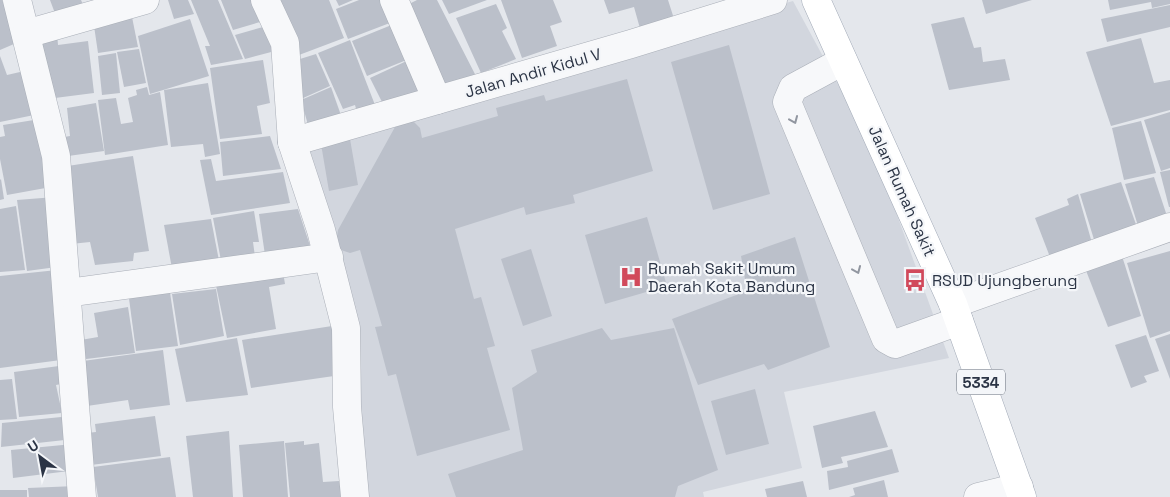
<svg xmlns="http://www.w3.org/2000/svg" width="1170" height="497" font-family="'Space Grotesk',sans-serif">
	<rect width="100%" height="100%" fill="#e4e7ec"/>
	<path fill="#d2d6de" d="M793,1L873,149L949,358L784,392L802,468L703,492L704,497H364L297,146Z"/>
	<g fill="#bbc0ca">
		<path d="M0,0H2L21,41L0,50Z"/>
		<path d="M50,0H81L87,14L59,24Z"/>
		<path d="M168,0H188L194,14L174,19Z"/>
		<path d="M191,0H218L243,59L211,65L205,46H210Z"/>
		<path d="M221,0H251L260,22L233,30Z"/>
		<path d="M280,0H329L344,38L299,55L278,1Z"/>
		<path d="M336,0H353L339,6Z"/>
		<path d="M359,0H387L395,21L348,39L336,9Z"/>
		<path d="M417,0H437L478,80L463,86L459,79L442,87L405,6Z"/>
		<path d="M442,0H487L449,14Z"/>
		<path d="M501,0H553L562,22L550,26L557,46L522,58Z"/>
		<path d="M604,0H668L676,25L641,32L634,7L609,14Z"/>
		<path d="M982,0H1032L986,14Z"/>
		<path d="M1108,0H1170V4L1152,8L1151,2L1110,10Z"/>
		<path d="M496,4L507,28L502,31L516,59L481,73L456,18Z"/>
		<path d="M1170,5V27L1107,42L1101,19Z"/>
		<path d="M131,12L138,47L98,53L93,19Z"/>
		<path d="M964,17L974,48L981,47L983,62L1005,59L1010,80L949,90L931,24Z"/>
		<path d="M190,19L209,76L150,94L138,36Z"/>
		<path d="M394,24L409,59L367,76L352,41Z"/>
		<path d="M263,27L275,51L245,59L235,35Z"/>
		<path d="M57,33L58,45L88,41L94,93L47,99L39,35Z"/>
		<path d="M1141,38L1154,83L1170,80V110L1111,126L1086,52Z"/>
		<path d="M350,40L375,105L357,112L355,105L343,109L318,53Z"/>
		<path d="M729,45L770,194L713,210L671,62Z"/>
		<path d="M139,49L146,83L124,87L117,52Z"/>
		<path d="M116,53L120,93L102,95L98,56Z"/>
		<path d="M316,54L330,86L301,99L300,59Z"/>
		<path d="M0,56L7,75L33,69L39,114L0,122Z"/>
		<path d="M413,58L427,90L383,104L370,78Z"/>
		<path d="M263,60L270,103L257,106L262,134L220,139L210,68Z"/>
		<path d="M627,79L653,171L573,195L575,203L526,215L524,207L455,229L474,299L481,297L495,346L487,348L510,430L417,456L396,374L388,376L375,327L382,326L360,250L350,253L341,250L336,242L338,230L395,127L405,120H412L420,128L422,138L498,116L496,108L544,95L546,101Z"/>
		<path d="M208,83L220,154L205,157L203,144L171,147L164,90Z"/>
		<path d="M147,87L149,95L160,92L168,145L105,155L98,100L116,98L121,124L133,122L128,98L137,95L136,90Z"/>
		<path d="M331,87L343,121L310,132L301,100Z"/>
		<path d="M96,103L104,151L61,157L58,138L70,136L67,108Z"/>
		<path d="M1170,112V168L1161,171L1144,120Z"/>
		<path d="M40,119L51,187L7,195L0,159V137L5,136L3,125Z"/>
		<path d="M1141,121L1156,173L1124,180L1112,128Z"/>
		<path d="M270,136L281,169L223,176L220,142Z"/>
		<path d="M350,139L358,185L329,191L321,144Z"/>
		<path d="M133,156L149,251L134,253L133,261L95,265L90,242L71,244L61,167Z"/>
		<path d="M211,159L216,181L283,172L290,203L211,215L200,160Z"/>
		<path d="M1170,170V207H1169L1160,172Z"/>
		<path d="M1154,177L1168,219L1139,229L1125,184Z"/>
		<path d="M1,179L4,199L0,200V180Z"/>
		<path d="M1121,182L1139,233L1096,246L1080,194Z"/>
		<path d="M1078,194L1092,243L1050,257L1035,218L1069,205L1067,199Z"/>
		<path d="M55,197L64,266L27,271L17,200Z"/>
		<path d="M16,206L25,270L0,272V209Z"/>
		<path d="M298,209L313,255L266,262L259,214Z"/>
		<path d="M254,211L259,242H253L256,264L222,266L213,218Z"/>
		<path d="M647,217L667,286L605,304L585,235Z"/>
		<path d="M211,219L220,266L173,274L164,225Z"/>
		<path d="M795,237L830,347L768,370L764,364L698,385L672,319L747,291L741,256Z"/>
		<path d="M531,249L552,316L523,326L501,259Z"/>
		<path d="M1170,251V331L1150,338L1127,263Z"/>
		<path d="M1122,256L1141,316L1108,327L1085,268Z"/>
		<path d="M282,266L285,284L269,287L276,329L227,338L214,276Z"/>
		<path d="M57,270L61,306L53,308L61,360L0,368V276Z"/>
		<path d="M169,286L178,346L136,351L128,291Z"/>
		<path d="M216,289L224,336L180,345L172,294Z"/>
		<path d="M128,307L135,353L78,360L75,341L98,337L94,313Z"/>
		<path d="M332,326L334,376L251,388L242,340Z"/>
		<path d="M602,328L611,340L674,328L718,470L678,486L675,497H456L448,474L523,450L512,388L537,372L531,350Z"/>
		<path d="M1170,334V379L1155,339Z"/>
		<path d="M1146,335L1159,371L1144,376L1147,382L1131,388L1115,345Z"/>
		<path d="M237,338L248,395L186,402L175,349Z"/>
		<path d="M163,350L170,405L130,410L128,400L87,406L83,361Z"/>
		<path d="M59,366L61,384L56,385L62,413L19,417L14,372Z"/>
		<path d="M12,379L17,419L0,420V380Z"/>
		<path d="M755,389L769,444L726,455L711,401Z"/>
		<path d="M875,411L888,447L841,457L843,463L822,468L813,426Z"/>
		<path d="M71,416L74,439L1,447L2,423Z"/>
		<path d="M155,416L161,456L91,465L87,433L96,432L95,424Z"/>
		<path d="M229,431L233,497H193L186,436Z"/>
		<path d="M284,441L288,497H243L239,445Z"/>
		<path d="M304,441V445L319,443L323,482L339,481L342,497H290L285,443Z"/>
		<path d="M73,444L77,470L13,478L11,450Z"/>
		<path d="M892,449L899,472L829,490L827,471L848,467L847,461Z"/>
		<path d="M170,457L176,497H98L93,467Z"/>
		<path d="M884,480L888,497H849L855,495L853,488Z"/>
		<path d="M803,481L807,497H767L765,489Z"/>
		<path d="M76,486V497H29L28,488Z"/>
		<rect x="0" y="490" width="27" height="7"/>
	</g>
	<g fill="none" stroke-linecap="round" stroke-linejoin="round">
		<defs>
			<g id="minor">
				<path d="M17,0L56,156L82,497"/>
				<path d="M265,0L285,43L292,142L321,230L346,328L347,407L355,497"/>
				<path d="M394,0L437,100"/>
				<path d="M26,34L145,0"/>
				<path d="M843,61L793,88L787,102L886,339L895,344L959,321"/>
				<path d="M292,142L631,44L773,0"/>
				<path d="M67,293L329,257"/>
				<path d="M953,304L1170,227"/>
				<path d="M978,497L1019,487"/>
			</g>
			<path id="major" d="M816,0L953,304L1022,497"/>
		</defs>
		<use href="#minor" stroke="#a9aeb7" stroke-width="29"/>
		<use href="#major" stroke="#a3abb8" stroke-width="29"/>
		<use href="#minor" stroke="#f7f8fa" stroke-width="28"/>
		<use href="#major" stroke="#fff" stroke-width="28"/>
	</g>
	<defs><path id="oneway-chevron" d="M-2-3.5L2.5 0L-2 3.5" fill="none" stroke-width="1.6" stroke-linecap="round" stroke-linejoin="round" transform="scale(1.25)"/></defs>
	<g stroke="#9196a0">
		<use href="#oneway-chevron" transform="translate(794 120) rotate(67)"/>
		<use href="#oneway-chevron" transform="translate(857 270) rotate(67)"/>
	</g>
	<defs>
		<symbol id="hospital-bare" viewBox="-9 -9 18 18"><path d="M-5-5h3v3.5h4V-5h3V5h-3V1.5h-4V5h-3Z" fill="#d1495b" stroke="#f4f6f9" stroke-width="2.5" paint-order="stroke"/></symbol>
		<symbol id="bus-bare" viewBox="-9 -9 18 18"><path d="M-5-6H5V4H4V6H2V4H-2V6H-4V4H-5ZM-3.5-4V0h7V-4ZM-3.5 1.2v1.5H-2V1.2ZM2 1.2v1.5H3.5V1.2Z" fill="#d1495b" stroke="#f4f6f9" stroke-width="2.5" paint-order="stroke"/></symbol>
	</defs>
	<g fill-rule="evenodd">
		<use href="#hospital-bare" x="615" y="261" width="32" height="32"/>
		<use href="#bus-bare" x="899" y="264" width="32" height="32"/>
	</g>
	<g text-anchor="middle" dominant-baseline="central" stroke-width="4.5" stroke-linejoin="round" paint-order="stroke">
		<rect fill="#f4f6f9" stroke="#676e7b" stroke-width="1" x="957" y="369.5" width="48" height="25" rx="4"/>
		<g font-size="15" font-weight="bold" fill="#2b3445">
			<text x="981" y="382">5334</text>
		</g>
		<g font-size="16" fill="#2b3445" stroke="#f4f6f9">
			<text transform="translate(533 73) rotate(-16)">Jalan Andir Kidul V</text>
			<text transform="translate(902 191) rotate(66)">Jalan Rumah Sakit</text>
		</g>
		<g font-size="16" fill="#2b3445" stroke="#f4f6f9" text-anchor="start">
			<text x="648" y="268">Rumah Sakit Umum<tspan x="648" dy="18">Daerah Kota Bandung</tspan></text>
			<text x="932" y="280">RSUD Ujungberung</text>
		</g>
	</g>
	<g transform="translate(40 457) rotate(328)" stroke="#f4f6f9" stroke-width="4" paint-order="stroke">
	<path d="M0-4L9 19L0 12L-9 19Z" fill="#2b3445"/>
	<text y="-8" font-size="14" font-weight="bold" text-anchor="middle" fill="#2b3445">U</text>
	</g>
</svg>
